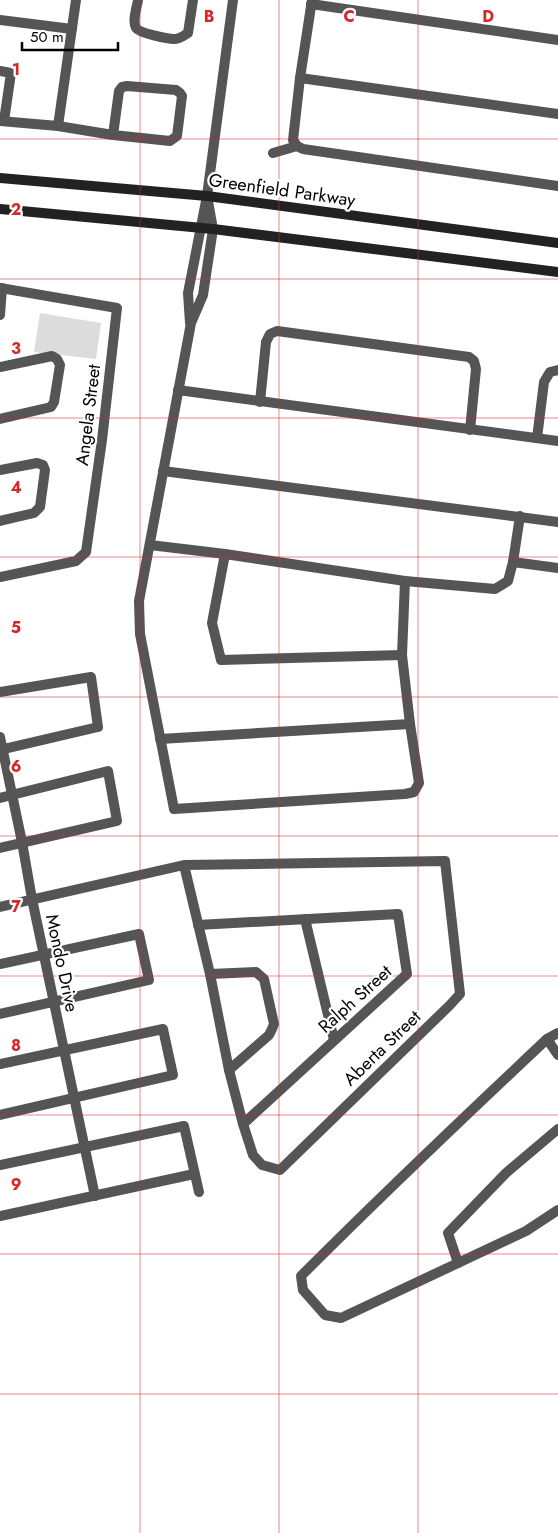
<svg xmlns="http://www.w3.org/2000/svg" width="558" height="1533" font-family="Jost,sans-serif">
	<rect width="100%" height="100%" fill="#fff"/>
	<path fill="#dcdcdc" d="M40,313L101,323L96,359L34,352Z"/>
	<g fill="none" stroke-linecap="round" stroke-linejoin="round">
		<g stroke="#555" stroke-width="10">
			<path d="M138,0C137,7 132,21 136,28C139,33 168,39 174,39C180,39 183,36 188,33L193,0"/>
			<path d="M311,4L558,40"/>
			<path d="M0,20L72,29"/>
			<path d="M0,71L11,73L4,121"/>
			<path d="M300,78L558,114"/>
			<path d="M0,121L58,126L113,135L170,141L177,136L182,96L180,93L176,90L127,86L122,87L119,91L113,135"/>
			<path d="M58,126L76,0"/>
			<path d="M297,146L303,149L558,186"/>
			<path d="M273,153L297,146L293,140L300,78L312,0"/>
			<path d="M207,196L213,229L203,295L191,323L139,601L140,634L174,809L405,794L414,792L419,783L410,724L402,655L405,581"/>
			<path d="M0,288L117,308L102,440L86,552L76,561L0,577"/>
			<path d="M0,315L2,288"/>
			<path d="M190,323L188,293L207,196L233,0"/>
			<path d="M0,367L52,356L57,359L60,365L54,402L51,407L0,419"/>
			<path d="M178,390L558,441"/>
			<path d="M260,402L266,342L270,334L277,331L469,357L474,361L476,369L470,430"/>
			<path d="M537,438L544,382L550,372L558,370"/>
			<path d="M0,470L37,463L43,465L45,470L40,507L34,513L0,521"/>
			<path d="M163,471L558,522"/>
			<path d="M150,545L225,554L405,581L495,589L508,581L513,562L520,516"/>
			<path d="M225,554L212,623L221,660L402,655"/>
			<path d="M513,562L558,568"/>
			<path d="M0,692L91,677L98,727L0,750"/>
			<path d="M0,737L22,842L32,899L95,1196"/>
			<path d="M160,739L410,724"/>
			<path d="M0,798L108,771L117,821L0,848"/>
			<path d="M0,907L184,865L445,861L460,994L450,1005L280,1170L262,1165L253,1155L243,1124L229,1070L210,974L184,865"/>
			<path d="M305,919L334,1040"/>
			<path d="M198,925L398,914L407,974L243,1124"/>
			<path d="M0,964L139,934L149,980L0,1014"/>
			<path d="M210,974L256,972L264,979L274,1024L272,1029L269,1035L229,1070"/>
			<path d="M547,1039L558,1055"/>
			<path d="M0,1064L163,1029L173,1075L0,1115"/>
			<path d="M558,1129L506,1173L448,1233L458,1263L526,1231L558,1210"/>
			<path d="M0,1165L184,1126L199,1192"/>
			<path d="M0,1216L194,1174"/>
			<path d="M458,1263L341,1318L325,1315L303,1290L301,1276C382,1195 464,1117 547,1039L558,1033"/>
		</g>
		<g stroke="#222" stroke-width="10">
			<path d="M0,178L207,196L558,243"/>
			<path d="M0,209L213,229L558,272"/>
		</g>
	</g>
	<path fill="none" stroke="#d62828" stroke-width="1" stroke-opacity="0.55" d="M140,0V1533M279,0V1533M418,0V1533M0,139H558M0,279H558M0,418H558M0,557H558M0,697H558M0,836H558M0,976H558M0,1115H558M0,1254H558M0,1394H558"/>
	<g text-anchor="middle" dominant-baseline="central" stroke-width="4.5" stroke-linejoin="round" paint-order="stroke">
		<g font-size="18" fill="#000" stroke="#fff">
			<text transform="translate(282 190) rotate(8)">Greenfield Parkway</text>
			<text transform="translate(88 415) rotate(-83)">Angela Street</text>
			<text transform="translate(62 963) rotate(78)">Mondo Drive</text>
			<text transform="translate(355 999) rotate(-42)">Ralph Street</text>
			<text transform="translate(382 1048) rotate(-44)">Aberta Street</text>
		</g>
	</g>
	<g font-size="16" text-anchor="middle" font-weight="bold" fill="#d62828" stroke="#fff" stroke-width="4.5" stroke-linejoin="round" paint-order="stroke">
		<text x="209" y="22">B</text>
		<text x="349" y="22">C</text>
		<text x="488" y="22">D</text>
		<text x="16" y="75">1</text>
		<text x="16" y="215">2</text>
		<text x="16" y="354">3</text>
		<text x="16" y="493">4</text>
		<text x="16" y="633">5</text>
		<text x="16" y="772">6</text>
		<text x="16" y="912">7</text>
		<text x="16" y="1051">8</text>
		<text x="16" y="1190">9</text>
	</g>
	<path d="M22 42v8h96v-8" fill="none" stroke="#000000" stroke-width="2.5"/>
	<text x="30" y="42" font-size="15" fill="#000000" stroke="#ffffff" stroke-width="4" paint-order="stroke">50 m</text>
</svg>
